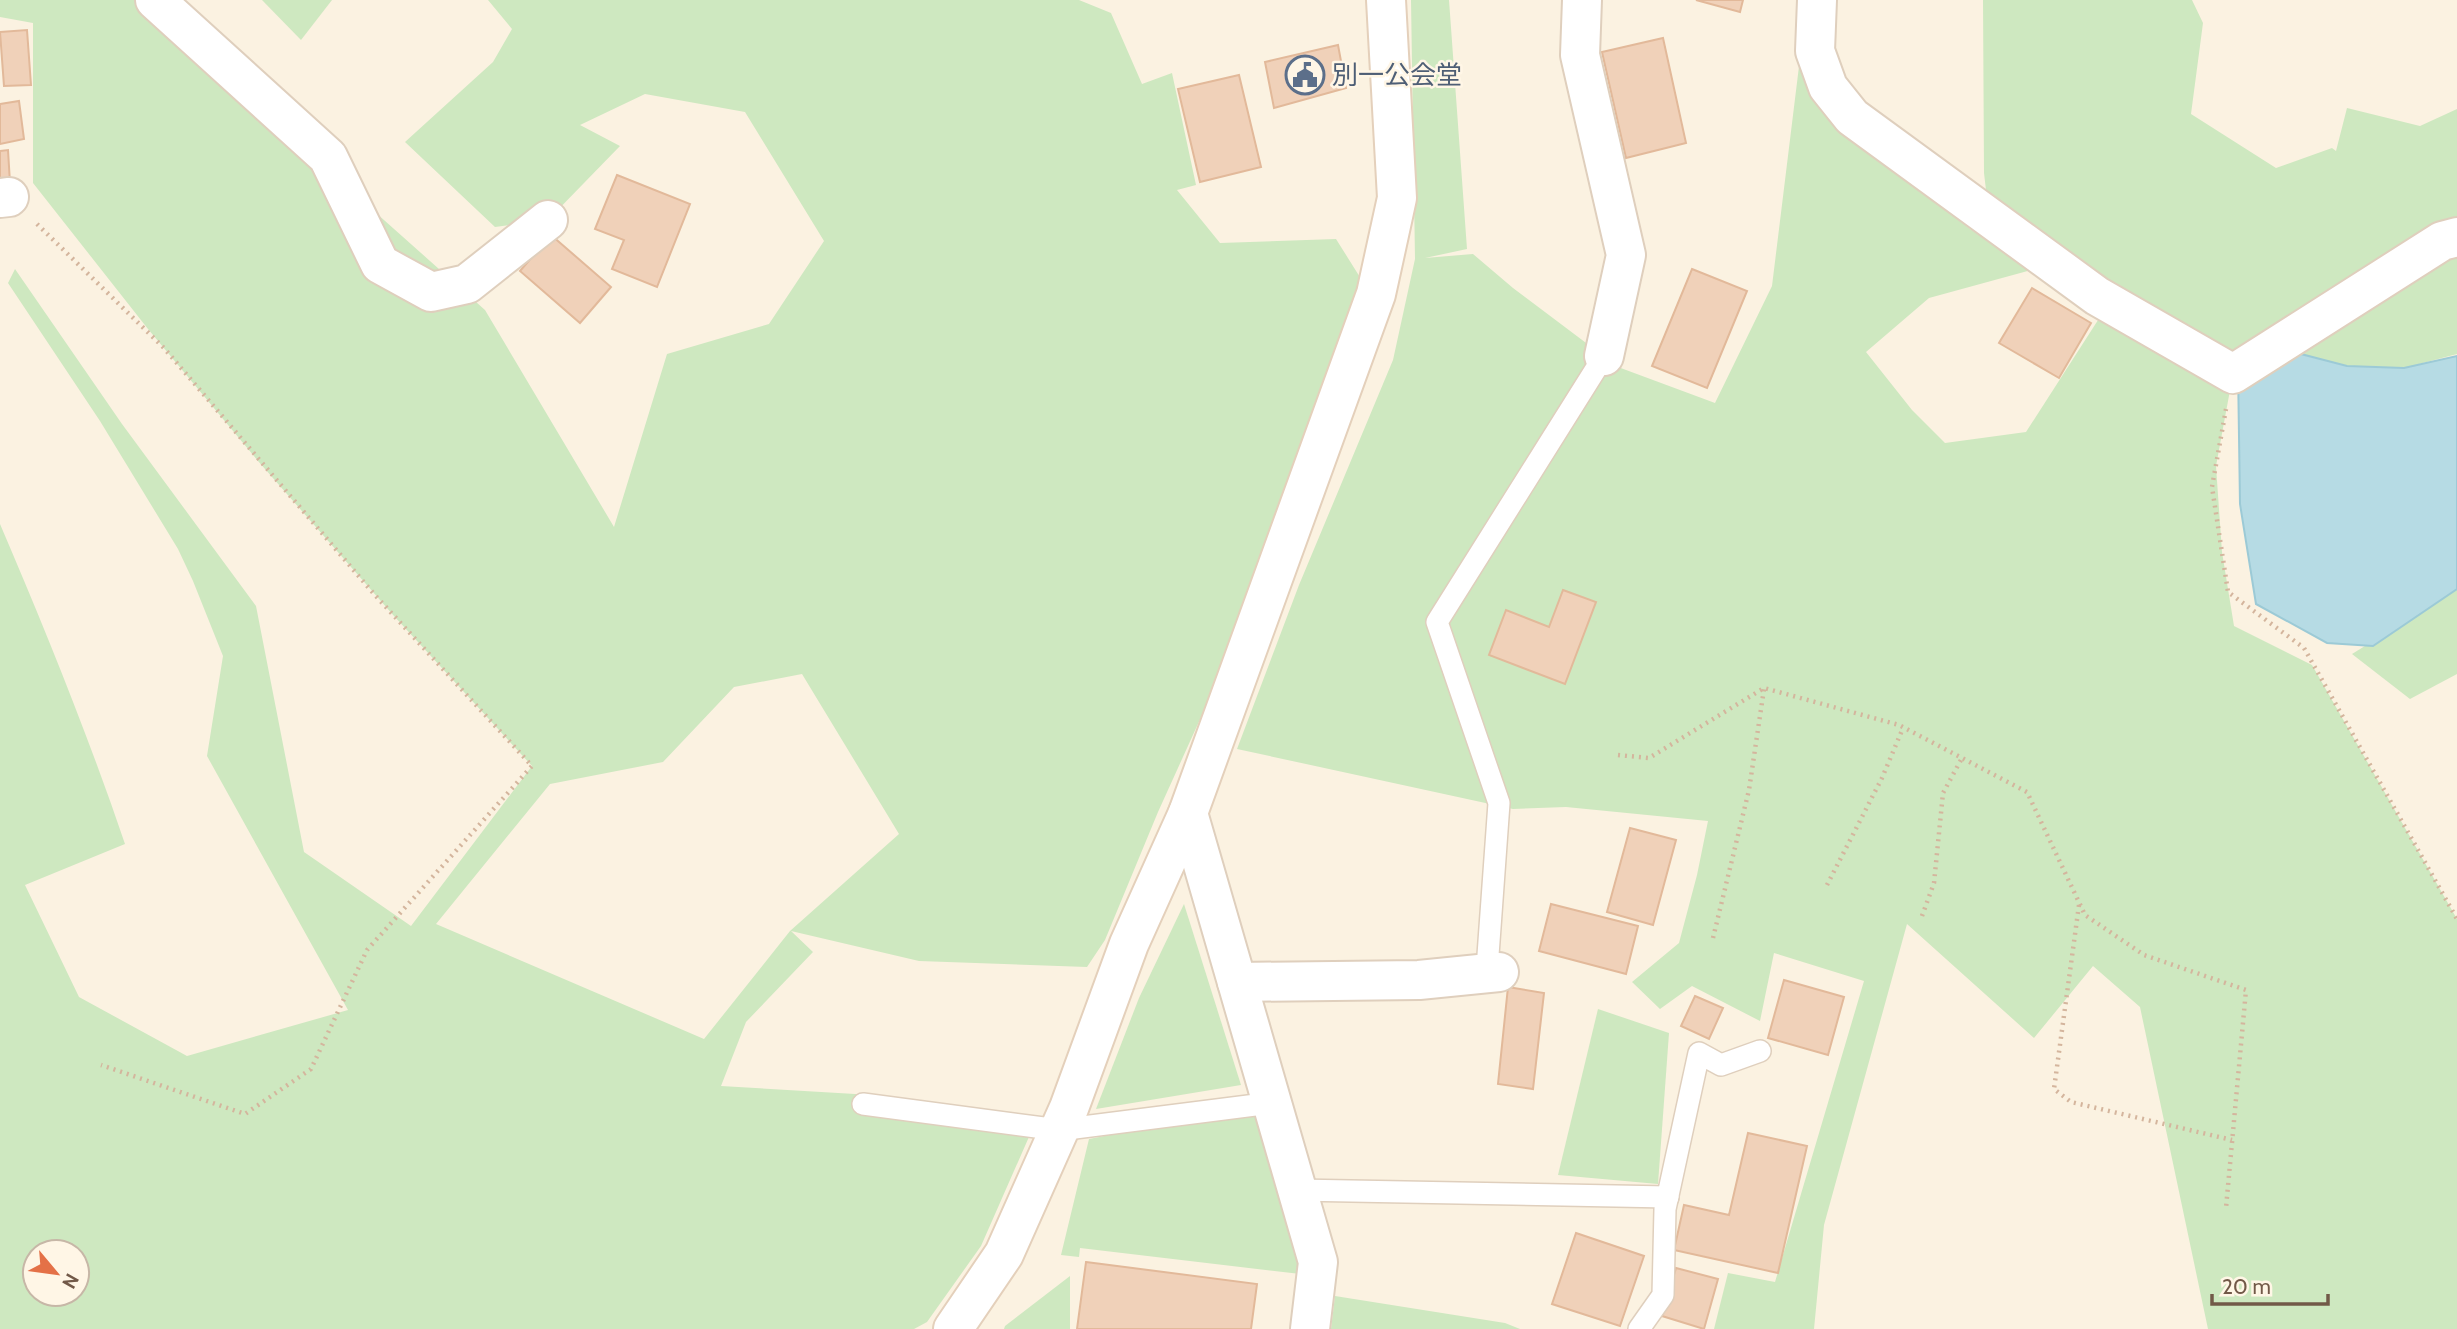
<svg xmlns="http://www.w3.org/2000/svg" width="2457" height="1329" font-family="Cabin,'Noto Sans JP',sans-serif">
	<rect width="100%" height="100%" fill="#fbf2e1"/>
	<g fill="#cee8c0" fill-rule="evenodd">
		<path d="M0,0H137L485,310L614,527L667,354L769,324L824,241L745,112L645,94L580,125L620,146L548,220L495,227L405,142L493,62L512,29L488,0H1079L1111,13L1142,84L1172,73L1196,185L1177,190L1220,243L1336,239L1363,282L1236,640L1158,812L1105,940L1087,967L919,961L791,931L813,952L746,1022L721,1086L872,1095L1032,1130L981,1246L927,1322L914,1329H0V524C45,629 88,735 125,844L25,885L79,997L187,1056L348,1010L207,756L223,656L193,581L178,549L100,421L8,283L15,269L122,424L256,606L304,852L411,926L532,766L394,616L258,461L148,329L33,183V23L0,17ZM802,674L899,834L790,931L704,1039L436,924L550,784L663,762L734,687ZM35,1252H77V1294H35Z"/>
		<path d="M262,0H332L301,40Z"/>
		<path d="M1411,0H1449L1467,249L1425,258L1473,254L1513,288L1618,367L1715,403L1772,286L1801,50L1865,136L1941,206L1970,229L2035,269L1929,298L1866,352L1912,410L1945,443L2026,432L2109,303L2233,374L2216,466L2222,552L2234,626L2312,665L2457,919V1329H2208L2140,1007L2093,966L2034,1038L1907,924L1824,1225L1814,1329H1714L1728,1273L1775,1282L1864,981L1774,953L1760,1021L1692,986L1660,1009L1632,982L1679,943L1697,875L1708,821L1566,807L1513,809L1237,749L1299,585L1393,360L1415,259Z"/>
		<path d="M1983,0H2192L2203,23L2191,114L2276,168L2332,148L2336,151L2347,108L2420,126L2457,109V354L2404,368L2347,366L2267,351L2231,367L1988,207L1984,173Z"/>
		<path d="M2457,589V674L2410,699L2352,654Z"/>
		<path d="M1184,904L1241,1085L1096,1109L1139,998Z"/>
		<path d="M1598,1009L1669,1033L1658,1184L1558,1175Z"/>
		<path d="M1272,1103L1309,1275L1080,1248L1079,1257L1061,1255L1089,1139Z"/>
		<path d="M1070,1276V1329H1004L1005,1326Z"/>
		<path d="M1335,1296L1505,1323L1520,1329H1331Z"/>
	</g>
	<path fill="#b6dbe4" stroke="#9ccad6" stroke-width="2" d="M2274,347L2347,366L2404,368L2457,356V589L2373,646L2327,643L2256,604L2240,504L2238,368Z"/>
	<g fill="#f0d1b9" stroke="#e2b99a" stroke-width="2">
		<path d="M1696,0H1743L1740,12Z"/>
		<path d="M27,30L31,85L4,86L0,32Z"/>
		<path d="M1663,38L1686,143L1626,158L1602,52Z"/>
		<path d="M1338,45L1346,88L1274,108L1265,62Z"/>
		<path d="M1239,75L1261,167L1200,182L1178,89Z"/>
		<path d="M19,101L24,139L0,144V104Z"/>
		<path d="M8,150L10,183L0,185V151Z"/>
		<path d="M617,175L690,204L657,287L612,269L624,240L595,229Z"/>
		<path d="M551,235L611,287L580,323L520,271Z"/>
		<path d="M1692,269L1747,291L1707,388L1652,366Z"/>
		<path d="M2032,288L2091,323L2059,378L1999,343Z"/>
		<path d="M1563,590L1596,602L1565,684L1489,655L1506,610L1549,627Z"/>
		<path d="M1630,828L1676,840L1653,925L1607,912Z"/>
		<path d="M1551,904L1638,926L1626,974L1539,951Z"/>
		<path d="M1784,980L1844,997L1828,1055L1768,1038Z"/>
		<path d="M1508,987L1544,993L1533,1089L1498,1084Z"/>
		<path d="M1695,996L1723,1008L1709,1039L1681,1026Z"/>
		<path d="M1748,1133L1807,1146L1778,1273L1674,1250L1684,1205L1729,1215Z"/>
		<path d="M1576,1233L1644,1256L1620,1326L1552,1304Z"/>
		<path d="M1086,1262L1257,1284L1251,1329H1077Z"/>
		<path d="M1676,1268L1718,1279L1704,1329L1662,1316Z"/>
	</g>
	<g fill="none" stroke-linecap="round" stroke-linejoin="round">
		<defs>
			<g id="lane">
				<path d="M1488,955L1499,803L1437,622L1604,356"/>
				<path d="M863,1104L1059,1130L1272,1103"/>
				<path d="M1297,1190L1668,1197"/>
				<path d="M1639,1329L1663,1295L1665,1209L1699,1053L1721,1065L1760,1051"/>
			</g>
			<g id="street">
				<path d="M155,0L328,157L380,264L431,292L467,284L548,220"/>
				<path d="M1582,0L1580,55L1626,255L1604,356"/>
				<path d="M1817,0L1815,51L1828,87L1852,117L2097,296L2233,374L2442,241L2457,237"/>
				<path d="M0,198L9,197"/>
				<path d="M1188,813L1318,1262L1310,1329"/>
				<path d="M1237,982L1419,980L1499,972"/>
			</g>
			<path id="secondary" d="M953,1329L1004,1254L1069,1108L1129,944L1188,813L1376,294L1397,198L1386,0"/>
		</defs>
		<use href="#lane" stroke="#dfcfbd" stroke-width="24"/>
		<use href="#street" stroke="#dfcfbd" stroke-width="42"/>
		<use href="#secondary" stroke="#e4d0bb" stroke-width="42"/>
		<g stroke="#d4b59d" stroke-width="4.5" stroke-dasharray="2 5" stroke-linecap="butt">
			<path d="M37,224L164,348L374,594L532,766L367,950L311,1069L245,1114L101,1065"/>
			<path d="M2226,409L2212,487L2228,592L2304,648L2457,919"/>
			<path d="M1618,755L1649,758L1764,688L1899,725L2027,792L2085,915L2144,955L2246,990L2226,1208"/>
			<path d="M1827,885L1882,778L1903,728"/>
			<path d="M2079,905L2054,1089L2071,1102L2232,1140"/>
			<path d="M1922,916L1934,883L1943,793L1962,758"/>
			<path d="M1713,938L1749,790L1764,689"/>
		</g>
		<use href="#lane" stroke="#fff" stroke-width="21"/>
		<use href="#street" stroke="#fff" stroke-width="38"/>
		<use href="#secondary" stroke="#fff" stroke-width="38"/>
	</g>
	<defs>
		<symbol id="civic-ring" viewBox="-11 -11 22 22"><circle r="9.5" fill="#fff6e6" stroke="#5c6f8a" stroke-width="1.5"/><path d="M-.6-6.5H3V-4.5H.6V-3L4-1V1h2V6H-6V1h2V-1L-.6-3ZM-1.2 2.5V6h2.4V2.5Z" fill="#5c6f8a"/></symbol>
	</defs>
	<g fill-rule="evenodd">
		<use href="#civic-ring" x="1283" y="53" width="44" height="44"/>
	</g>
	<g text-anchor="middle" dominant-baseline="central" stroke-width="5" stroke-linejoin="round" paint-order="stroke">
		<g font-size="26" fill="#4e5e75" stroke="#fff6e6" text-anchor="start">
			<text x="1332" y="75">別一公会堂</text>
		</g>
	</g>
	<g transform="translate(56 1273) rotate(119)"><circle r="33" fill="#fff6e6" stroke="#c7b7a7" stroke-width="2"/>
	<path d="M0-5L12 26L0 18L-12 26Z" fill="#e47147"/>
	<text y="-10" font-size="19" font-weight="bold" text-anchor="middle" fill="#725948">N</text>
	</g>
	<path d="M2212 1294v10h116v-10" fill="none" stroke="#725948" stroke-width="3.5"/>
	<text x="2222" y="1294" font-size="21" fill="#725948" stroke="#fff6e6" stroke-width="5" paint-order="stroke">20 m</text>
</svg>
